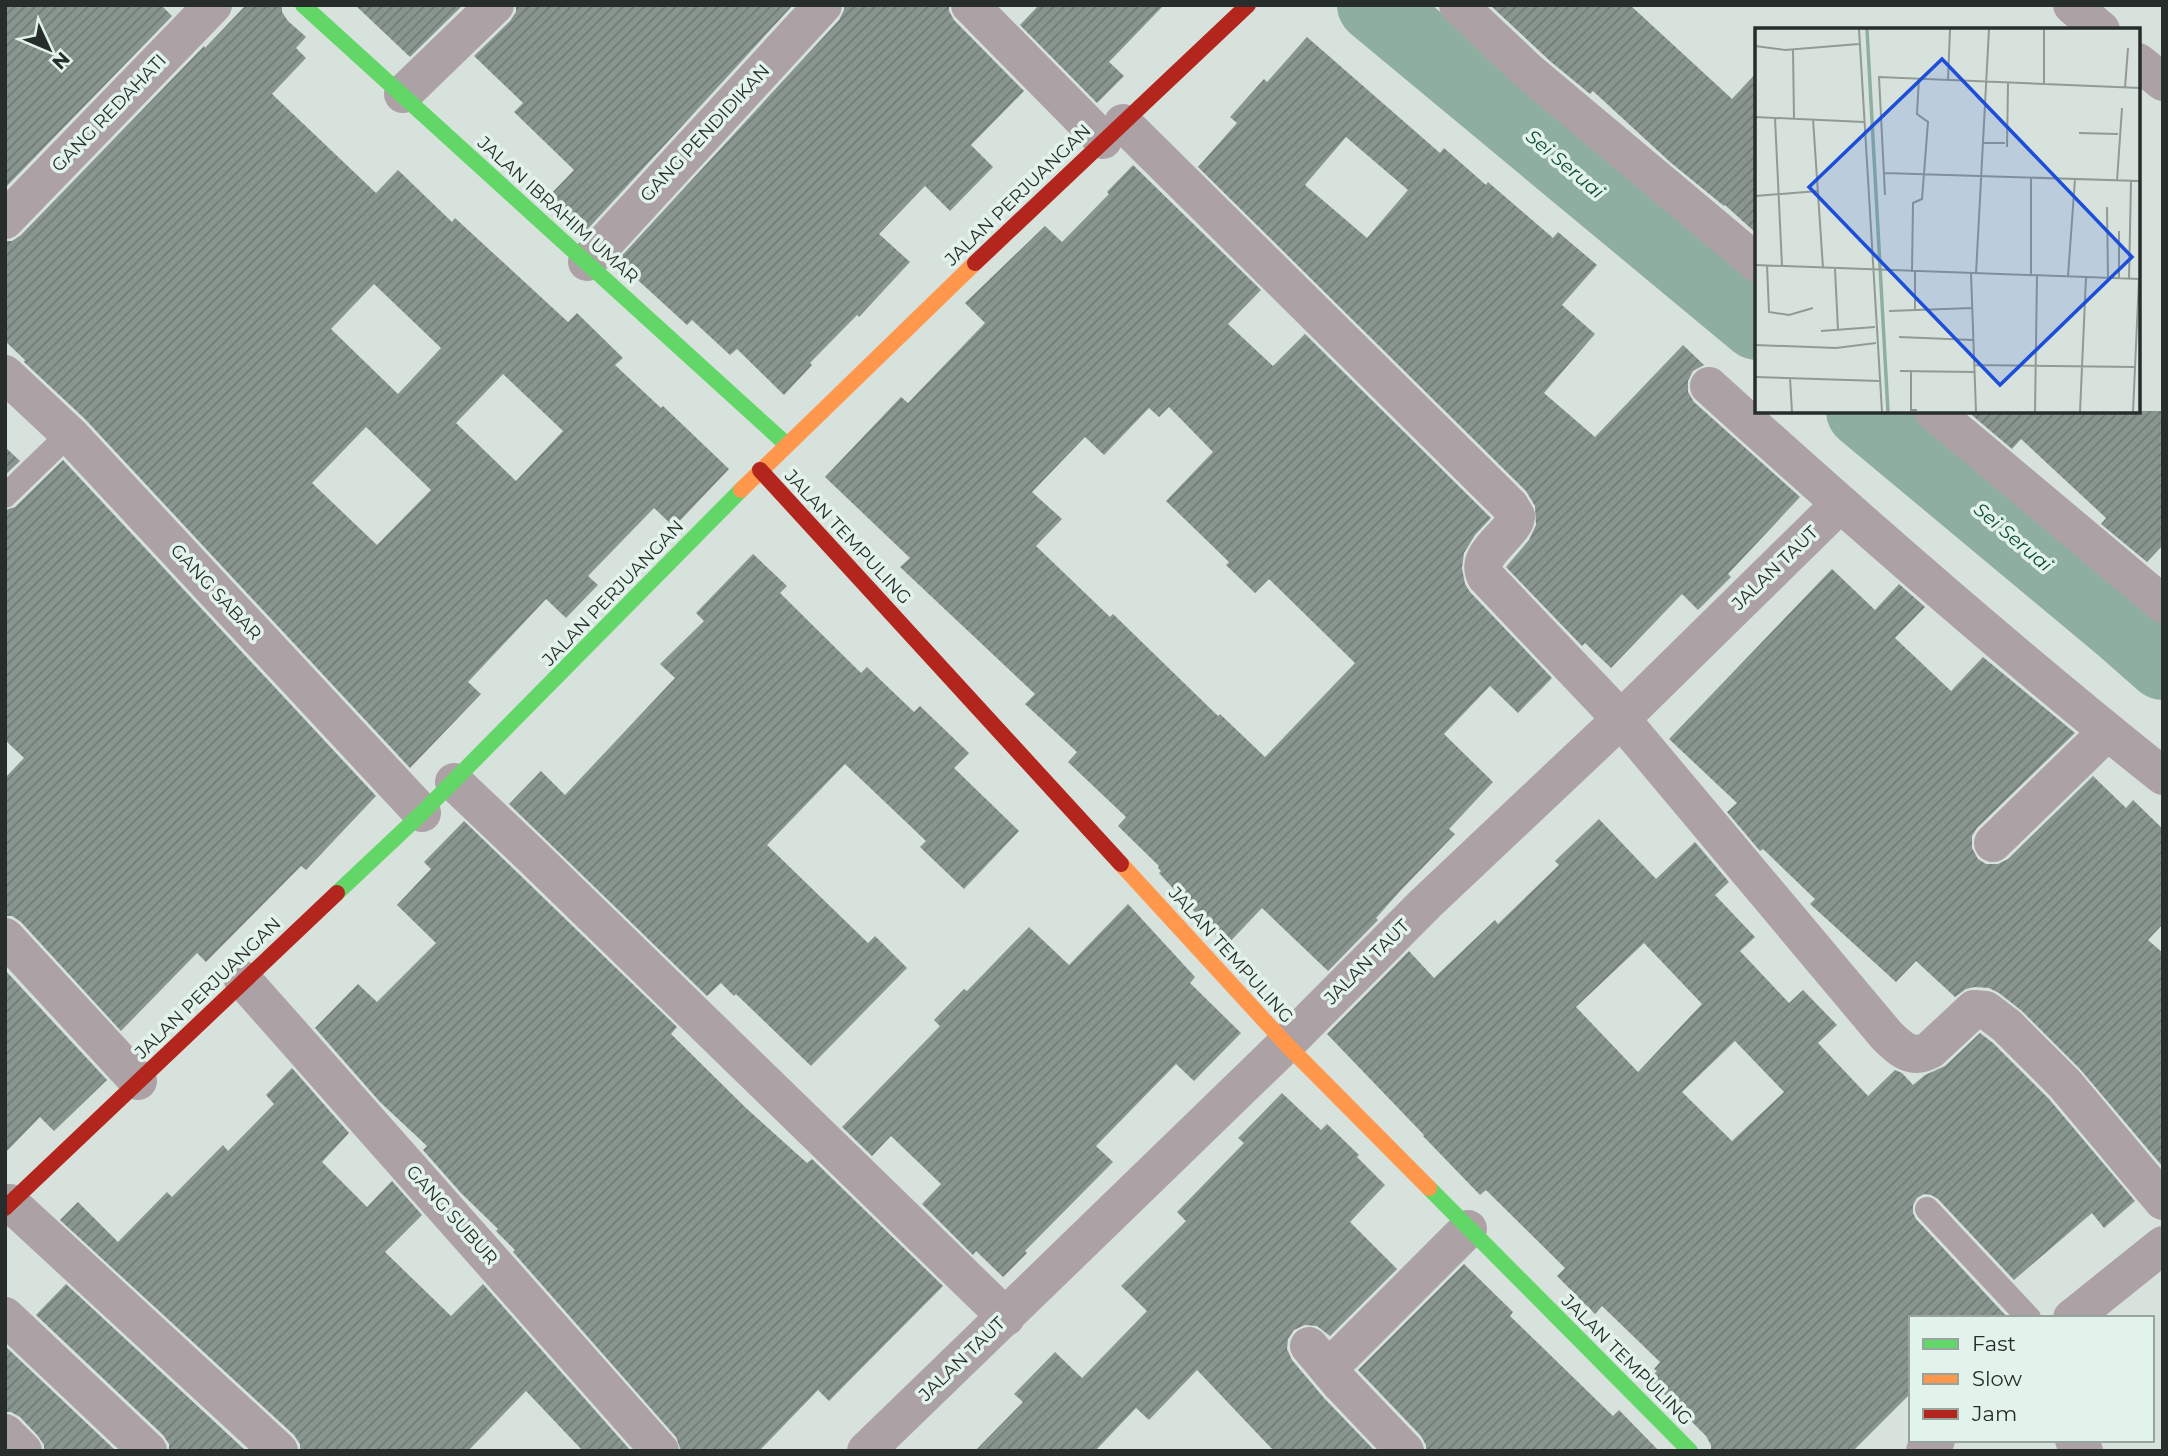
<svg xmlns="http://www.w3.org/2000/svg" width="2168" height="1456" font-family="Montserrat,sans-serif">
	<defs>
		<pattern id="building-hatch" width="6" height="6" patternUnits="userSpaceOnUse" patternTransform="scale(1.75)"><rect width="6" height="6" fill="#899690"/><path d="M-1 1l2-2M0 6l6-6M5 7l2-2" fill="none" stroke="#707b76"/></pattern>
	</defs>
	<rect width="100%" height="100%" fill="#d8e2dd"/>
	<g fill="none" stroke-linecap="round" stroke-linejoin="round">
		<g stroke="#8eafa0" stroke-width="74">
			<path d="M1374,5L1757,323"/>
			<path d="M1863,411L2121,626L2163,663"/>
		</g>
	</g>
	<g fill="url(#building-hatch)" fill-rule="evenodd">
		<path d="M5,5H161L172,16L5,188Z"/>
		<path d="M246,5H282V12L288,21L306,37L296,48L306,58L272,94L376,193L398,170L452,222L455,218L568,322L577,313L623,358L615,365L661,408L663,406L729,469L674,527L654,508L588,576L598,585L566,618L546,599L468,682L481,694L410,768L85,419L24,362L25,360L5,341V241H12L21,235L204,46L205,48ZM374,284L441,348L398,394L331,329ZM503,374L563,431L516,481L456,423ZM366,427L431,490L377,545L312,483Z"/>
		<path d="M355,5H463L410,57Z"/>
		<path d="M516,5H793L585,232L547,198L574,170L514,112L523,103L474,56L510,21L516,12Z"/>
		<path d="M844,5H949V11L954,20L1024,91L971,145L993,167L950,211L925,186L879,234L910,262L859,317L857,315L810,363L812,365L784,395L737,349L730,355L692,320L687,325L617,261L839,20L844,10Z"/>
		<path d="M1039,5H1164L1109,62L1124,76L1097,103L1020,25Z"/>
		<path d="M1490,5H1630L1732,99L1757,72V234L1725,205L1724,206L1670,162L1593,91L1590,94L1550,61Z"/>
		<path d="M1307,37L1440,153L1444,148L1486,185L1488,182L1553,238L1558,232L1597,265L1562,305L1595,334L1544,393L1595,437L1683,345L1704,365L1693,371L1688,381V392L1694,402L1800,497L1728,574L1731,577L1698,610L1682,594L1611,668L1585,643L1582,646L1506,567L1529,540L1536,525L1535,506L1526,491L1198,167L1237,123L1230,117L1264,79L1267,82ZM1346,137L1408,190L1367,238L1305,185Z"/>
		<path d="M1133,165L1261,290L1228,324L1273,366L1305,334L1491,518L1475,535L1464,553L1462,568L1465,584L1470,592L1552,678L1518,713L1490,686L1444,734L1493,782L1449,829L1455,834L1401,890L1376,918L1378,920L1328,971L1262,908L1226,946L1159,873L1161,871L1158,868L1159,866L1118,826L1126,817L1068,762L1077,752L1025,704L1035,694L900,567L910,558L825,477L901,397L908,403L985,323L965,303L1045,226L1062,242L1109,194L1107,192ZM1169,407L1213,452L1166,501L1229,562L1226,565L1255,593L1269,579L1355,663L1265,757L1220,714L1218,716L1113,614L1110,617L1036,546L1062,519L1032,492L1085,437L1104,455L1149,408L1159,417Z"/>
		<path d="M1967,411H2163V545L2147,562L2101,524L2106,518L2021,439L2012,449Z"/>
		<path d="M5,447L20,461L5,475Z"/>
		<path d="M63,460L376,796L306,870L301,866L206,962L197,953L121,1031L21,922L12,916H5V778L24,758L5,740V510L15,507Z"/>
		<path d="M753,554L787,586L780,593L861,673L867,667L914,712L920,706L969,753L954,768L1019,831L964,889L920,847L926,841L845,764L767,845L868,943L875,936L907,968L811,1066L736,994L734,996L721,983L707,996L509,804L541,771L565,795L675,678L660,664L704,621L696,613Z"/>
		<path d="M1832,569L1875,610L1899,584L1925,607L1895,638L1951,691L1983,657L2075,733L1977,828L1972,836V848L1978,859L1986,864H1998L2008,859L2093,776L2126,808L2133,800L2163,829V924L2148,940L2163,953V1167L2080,1069L2022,1011L1999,993L1989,988L1975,987L1966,989L1955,997L1916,961L1896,982L1810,904L1815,899L1763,849L1760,851L1727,812L1737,803L1669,739Z"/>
		<path d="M1599,819L1656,879L1695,842L1729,882L1715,895L1755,937L1740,951L1789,1003L1803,990L1837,1025L1818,1043L1868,1096L1895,1070L1902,1073L1913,1085L1925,1075L1945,1066L1980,1033L1993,1043L2049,1099L2135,1201L2104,1228L2092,1213L2014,1280L1938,1199L1931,1195L1924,1194L1917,1198L1913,1205V1213L1916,1219L2008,1318H1911V1393L1853,1451H1711V1445L1706,1436L1649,1379L1657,1371L1654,1369L1660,1362L1602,1306L1595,1314L1557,1276L1565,1268L1486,1190L1480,1195L1423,1136L1424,1135L1327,1034L1409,951L1434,978L1495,920L1498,924L1559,865L1555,861ZM1644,943L1702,1004L1638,1072L1576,1007ZM1735,1041L1784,1092L1732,1141L1682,1092Z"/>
		<path d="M464,821L677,1027L671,1034L746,1108L807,1163L812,1159L943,1286L829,1401L818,1390L759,1451H681L676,1437L513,1252L515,1250L496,1231L498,1229L461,1193L423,1150L427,1146L380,1102L315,1028L358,984L377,1002L436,943L397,905L431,869L424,862Z"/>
		<path d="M1128,904L1195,977L1190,983L1241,1033L1194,1081L1176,1064L1096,1146L1113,1162L1025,1251L1027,1253L1003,1277L976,1251L973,1255L922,1204L941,1184L891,1136L872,1156L842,1127L940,1026L934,1020L964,989L967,991L1029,927L1069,965Z"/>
		<path d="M5,970L107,1080L54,1131L40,1117L5,1153Z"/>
		<path d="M292,1068L349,1133L322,1162L367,1207L392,1181L422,1215L385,1252L451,1316L483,1284L631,1451H583L526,1391L468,1451H300V1444L294,1435L60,1220L78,1202L118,1242L167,1192L172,1197L223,1145L228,1151L274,1104L266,1095Z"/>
		<path d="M1282,1093L1321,1130L1327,1124L1359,1155L1357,1157L1385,1185L1350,1222L1397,1269L1330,1336L1317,1326L1305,1325L1294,1330L1288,1339L1287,1349L1292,1360L1324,1398L1375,1451H1274L1197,1370L1149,1420L1136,1408L1095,1451H975L1023,1402L1014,1394L1055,1352L1082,1378L1147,1311L1121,1286L1186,1221L1177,1212L1244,1143L1238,1138Z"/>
		<path d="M1464,1264L1513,1312L1510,1316L1613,1416L1619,1410L1659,1451H1426V1445L1421,1436L1358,1370Z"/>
		<path d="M66,1284L246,1451H169V1444L163,1435L36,1315Z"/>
		<path d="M5,1346L116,1451H44V1445L38,1436L20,1417L11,1412H5Z"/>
	</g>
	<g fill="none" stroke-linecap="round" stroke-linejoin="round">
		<g stroke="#aca1a5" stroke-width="24">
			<path d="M5,496L69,434"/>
			<path d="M1927,1209L2029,1318"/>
		</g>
		<g stroke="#aca1a5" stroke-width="38">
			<path d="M970,5L1103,140"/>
			<path d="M1458,5L1528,71L1757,263"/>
			<path d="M2072,5L2101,30"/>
			<path d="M2138,62L2163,82"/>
			<path d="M403,94L495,5"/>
			<path d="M1123,123L1510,506L1516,516L1515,521C1506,539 1474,556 1486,577L1621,719L1887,1036C1900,1049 1912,1060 1930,1050L1974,1009L1986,1010L2007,1026L2065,1084L2163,1201"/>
			<path d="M5,220L213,5"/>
			<path d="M587,262L823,5"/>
			<path d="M5,374L69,434L422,813"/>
			<path d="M1709,386C1857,520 2007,652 2163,776"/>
			<path d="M1933,411L2163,604"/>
			<path d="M454,782L535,859L1006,1317"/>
			<path d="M1993,843L2107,732"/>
			<path d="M5,937L138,1081"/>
			<path d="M243,980L660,1451"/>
			<path d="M10,1203L279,1451"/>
			<path d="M5,1316L148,1451"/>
			<path d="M2072,1318L2163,1245"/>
			<path d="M1309,1346L1341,1384L1405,1451"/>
			<path d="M1343,1354L1468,1229"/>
			<path d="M5,1433L23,1451"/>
			<path d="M2074,1440L2084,1451"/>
			<path d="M866,1451L1286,1044L1425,904L1621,719L1840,504"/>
			<path d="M1925,1451L1936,1440"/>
		</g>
		<g stroke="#63d668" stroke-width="16">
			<path d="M303,5L786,444"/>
			<path d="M337,893L422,813L741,490"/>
			<path d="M1429,1188L1690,1451"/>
		</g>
		<g stroke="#ff974d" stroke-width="16">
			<path d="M741,490L975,263"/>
			<path d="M1121,864L1286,1044L1429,1188"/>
		</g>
		<g stroke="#b3261e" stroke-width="16">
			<path d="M975,263L1248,5"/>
			<path d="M760,470L1121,864"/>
			<path d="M5,1208L337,893"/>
		</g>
	</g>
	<g text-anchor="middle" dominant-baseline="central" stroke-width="7" stroke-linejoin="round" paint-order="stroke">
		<g font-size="18" fill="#272d2a" stroke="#e2f3eb">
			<text transform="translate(109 113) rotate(-46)">GANG REDAHATI</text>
			<text transform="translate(705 133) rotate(-47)">GANG PENDIDIKAN</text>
			<text transform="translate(1018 195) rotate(-44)">JALAN PERJUANGAN</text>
			<text transform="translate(558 210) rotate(42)">JALAN IBRAHIM UMAR</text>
			<text transform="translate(848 537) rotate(47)">JALAN TEMPULING</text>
			<text transform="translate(1775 568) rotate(-44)">JALAN TAUT</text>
			<text transform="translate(216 592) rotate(47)">GANG SABAR</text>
			<text transform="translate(613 593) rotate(-46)">JALAN PERJUANGAN</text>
			<text transform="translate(1231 955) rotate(48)">JALAN TEMPULING</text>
			<text transform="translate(1367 962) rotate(-45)">JALAN TAUT</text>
			<text transform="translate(208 988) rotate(-44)">JALAN PERJUANGAN</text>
			<text transform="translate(452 1215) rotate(48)">GANG SUBUR</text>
			<text transform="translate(962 1359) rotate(-44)">JALAN TAUT</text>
			<text transform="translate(1627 1360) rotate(45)">JALAN TEMPULING</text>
		</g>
		<g font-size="19" font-style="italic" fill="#0f4936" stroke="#e2f3eb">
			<text transform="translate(1565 164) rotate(40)">Sei Seruai</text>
			<text transform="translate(2013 537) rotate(40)">Sei Seruai</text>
		</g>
	</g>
	<g transform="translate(1755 28)">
		<rect width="385" height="385" fill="#d8e2dd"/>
		<path fill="none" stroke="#8eafa0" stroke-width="3.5" d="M112,1L133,384"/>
		<path fill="none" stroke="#919a95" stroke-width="2" d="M104,1L127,384M0,18L30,22L104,16M38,21L39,91M193,53L195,1M289,56V1M370,60L373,20M0,89L109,94M20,90L27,238M58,91L68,240M324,105L363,106M228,115H250M252,119L253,55M129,145L385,153M362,153L367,80M130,167L124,49L385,60M0,168L63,163M352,179L353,250M364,203V250M0,237L385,251M12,237L14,284L34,287L58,280M80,241L83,302M157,244L158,175L167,171L173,94L162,86L164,50M216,246L221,384M221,246L234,1M276,247V149M313,248L320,151M374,251L376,153M160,282V244M134,283L217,280M66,303L120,299M144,309L218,312M0,317L81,320L121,315M219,337L380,339M145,343L219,344M156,343V382H162M0,349L124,353M35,350L37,384M280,384L282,247M325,384L331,249M378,384L384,251"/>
		<path fill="#1d4ed8" fill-opacity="0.15" stroke="#1d4ed8" stroke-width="3.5" d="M187,31L377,229L245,357L54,159Z"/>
		<rect width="385" height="385" fill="none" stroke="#272d2a" stroke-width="3.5"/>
	</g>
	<rect width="2168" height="1456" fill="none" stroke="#272d2a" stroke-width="14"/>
	<rect x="1909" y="1316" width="245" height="126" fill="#e2f3eb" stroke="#97a49e" stroke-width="2"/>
	<rect x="1923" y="1339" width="35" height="10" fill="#63d668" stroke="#97a49e" stroke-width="2"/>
	<text x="1972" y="1351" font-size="21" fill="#272d2a">Fast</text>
	<rect x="1923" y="1374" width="35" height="10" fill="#ff974d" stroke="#97a49e" stroke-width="2"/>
	<text x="1972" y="1386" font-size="21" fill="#272d2a">Slow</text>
	<rect x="1923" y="1409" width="35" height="10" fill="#b3261e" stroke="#97a49e" stroke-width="2"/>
	<text x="1972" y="1421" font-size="21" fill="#272d2a">Jam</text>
	<g transform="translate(49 49) rotate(134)" stroke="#e2f3eb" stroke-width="5" paint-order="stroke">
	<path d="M0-5L12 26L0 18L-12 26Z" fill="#272d2a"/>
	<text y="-10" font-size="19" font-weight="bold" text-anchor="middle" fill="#272d2a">N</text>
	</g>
</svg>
